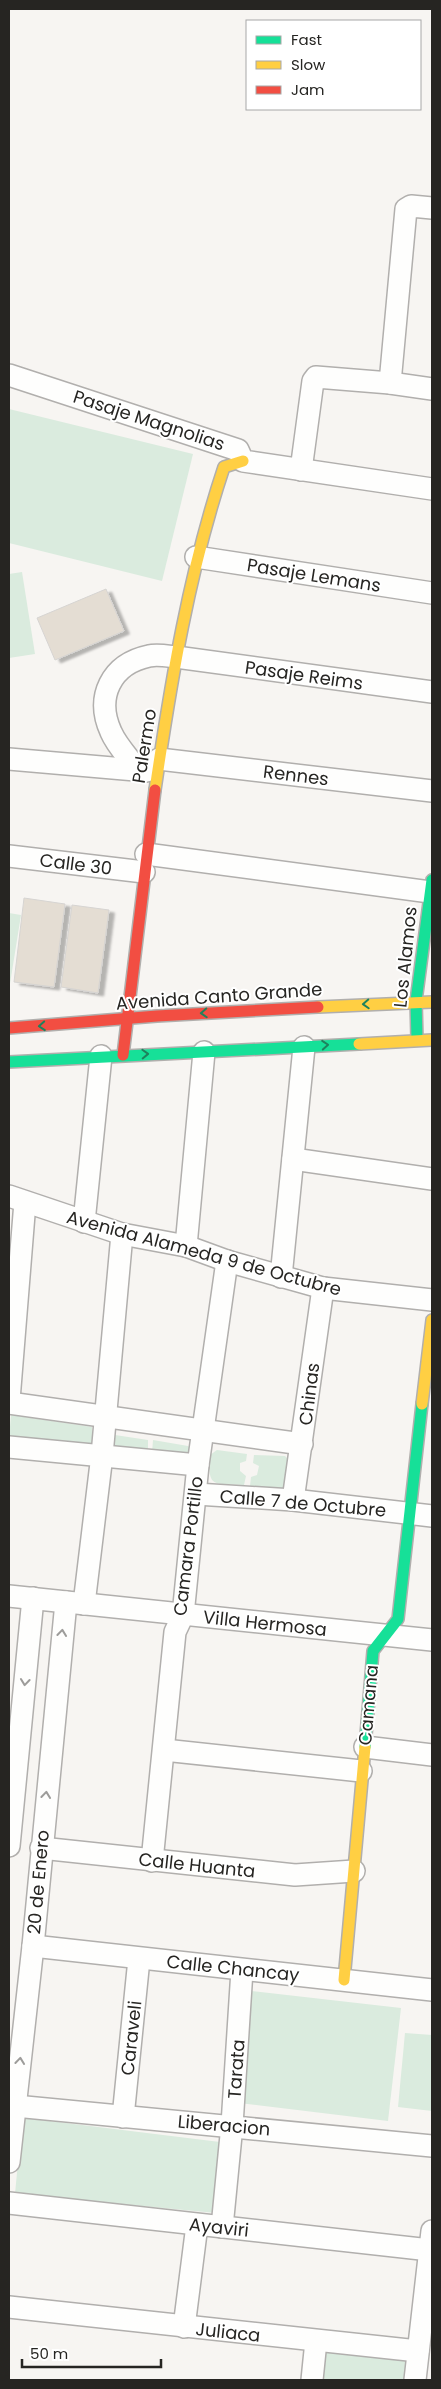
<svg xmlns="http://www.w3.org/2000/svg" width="441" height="2389" font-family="Poppins,sans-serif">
	<defs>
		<filter id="shadow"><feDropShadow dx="5.5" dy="3" stdDeviation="1" flood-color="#0004"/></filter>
	</defs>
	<rect width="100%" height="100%" fill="#f7f5f2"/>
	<g fill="#daebde">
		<path d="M9,409L193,454L162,581L9,543Z"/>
		<path d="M22,572L35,654L9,658V574Z"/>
		<path d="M9,913L21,915L9,990Z"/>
		<path d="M11,1415L92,1427V1446L9,1438Z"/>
		<path d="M115,1435L148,1440V1453L115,1449L109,1440Z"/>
		<path d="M153,1440L188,1446L192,1449L190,1455L152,1453Z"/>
		<path d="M217,1450L247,1454L246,1461L240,1463V1471L246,1476L244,1485C214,1483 207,1489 210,1455Z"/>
		<path d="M254,1455L285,1456L290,1461L288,1487L277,1490L250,1486L251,1477L257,1475L259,1466L253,1463Z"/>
		<path d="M251,1991L401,2008L388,2121L239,2103Z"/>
		<path d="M405,2033L432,2035V2111L398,2107Z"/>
		<path d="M25,2118L220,2142L216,2213L15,2194L22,2119Z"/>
		<path d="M321,2345L415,2356L412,2380H317Z"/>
	</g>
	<g fill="#e4ddd3" stroke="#d6d4d2" filter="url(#shadow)">
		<path d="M106,589L124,631L55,660L37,618Z"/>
		<path d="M24,898L65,904L54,987L14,982Z"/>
		<path d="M72,905L109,910L98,993L61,987Z"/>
	</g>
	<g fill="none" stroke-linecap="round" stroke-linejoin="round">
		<defs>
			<g id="street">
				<path d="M9,375L238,450L243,461L432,489"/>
				<path d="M390,383L406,209L411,206L432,208"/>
				<path d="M301,470L313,381L316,377L390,383L432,389"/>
				<path d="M196,557L432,593"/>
				<path d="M9,759L147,771"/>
				<path d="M159,759L432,791"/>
				<path d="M138,770C129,758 117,746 111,732C95,697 111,664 149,656C157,654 167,656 176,657L432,692"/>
				<path d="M146,854L430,892"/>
				<path d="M9,856L144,872"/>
				<path d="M293,1159L432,1179"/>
				<path d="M9,1196L122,1234L186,1246L227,1261L323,1288L432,1300"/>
				<path d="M84,1222L101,1056"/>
				<path d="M186,1246L204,1052"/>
				<path d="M281,1277L304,1047"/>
				<path d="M9,1400L25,1202"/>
				<path d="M9,1403L302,1444"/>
				<path d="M9,1447L198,1465"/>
				<path d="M196,1494L293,1500L432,1516"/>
				<path d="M293,1500L323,1288"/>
				<path d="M9,1596L432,1640"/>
				<path d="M84,1604L102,1455L122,1234"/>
				<path d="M365,1747L432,1755"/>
				<path d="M164,1750L361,1771"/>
				<path d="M9,1846L33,1598"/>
				<path d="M41,1848L295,1875L354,1871"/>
				<path d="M152,1861L175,1632L183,1615L198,1465L227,1261"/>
				<path d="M33,1946L432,1990"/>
				<path d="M15,2106L432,2146"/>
				<path d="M123,2117L139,1959"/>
				<path d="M9,2162L33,1946L66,1602"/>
				<path d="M9,2203L430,2250"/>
				<path d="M222,2227L232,2125L242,1970"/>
				<path d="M9,2307L418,2351"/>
				<path d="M184,2327L197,2225"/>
				<path d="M312,2380L316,2341"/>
				<path d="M415,2380L432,2231"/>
			</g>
			<g id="fast">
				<path d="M417,1039L416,1001L432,880"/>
				<path d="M9,1062L359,1044"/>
				<path d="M365,1747L373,1651L398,1619L422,1404"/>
			</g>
			<g id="slow">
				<path d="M155,790C171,681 189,572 224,467L243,461"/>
				<path d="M318,1007L432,1002"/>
				<path d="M359,1044L432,1040"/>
				<path d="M422,1404L432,1320"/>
				<path d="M344,1980L365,1747"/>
			</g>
			<g id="jam">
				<path d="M9,1028L157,1016L318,1007"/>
				<path d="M123,1055L155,790"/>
			</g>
		</defs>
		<use href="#street" stroke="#b1afad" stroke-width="24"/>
		<use href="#fast" stroke="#b1afad" stroke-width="14"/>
		<use href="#slow" stroke="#b1afad" stroke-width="14"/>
		<use href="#jam" stroke="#b1afad" stroke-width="14"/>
		<use href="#street" stroke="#fefefd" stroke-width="21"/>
		<use href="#fast" stroke="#16e098" stroke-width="11"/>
		<use href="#slow" stroke="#ffcf43" stroke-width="11"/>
		<use href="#jam" stroke="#f24e42" stroke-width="11"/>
	</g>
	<defs><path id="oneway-chevron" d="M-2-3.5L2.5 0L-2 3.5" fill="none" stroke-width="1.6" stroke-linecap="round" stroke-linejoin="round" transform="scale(1.25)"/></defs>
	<g stroke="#1e825d">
		<use href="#oneway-chevron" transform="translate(366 1004) rotate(177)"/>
		<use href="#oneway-chevron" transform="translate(204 1013) rotate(177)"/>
		<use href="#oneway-chevron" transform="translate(42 1026) rotate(176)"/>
		<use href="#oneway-chevron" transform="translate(325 1045) rotate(-4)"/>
		<use href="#oneway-chevron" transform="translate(145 1054) rotate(-2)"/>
	</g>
	<g stroke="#9d9c9a">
		<use href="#oneway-chevron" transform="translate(62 1633) rotate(-84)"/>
		<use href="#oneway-chevron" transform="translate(25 1682) rotate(96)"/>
		<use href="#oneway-chevron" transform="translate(46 1795) rotate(-84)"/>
		<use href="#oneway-chevron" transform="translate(20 2061) rotate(-84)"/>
	</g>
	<g text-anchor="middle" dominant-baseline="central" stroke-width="4" stroke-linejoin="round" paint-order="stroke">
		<g font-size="18" fill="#262522" stroke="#fff">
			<text transform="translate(149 420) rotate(18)">Pasaje Magnolias</text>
			<text transform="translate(314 575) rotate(9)">Pasaje Lemans</text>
			<text transform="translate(304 675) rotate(8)">Pasaje Reims</text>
			<text transform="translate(144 746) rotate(-81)">Palermo</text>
			<text transform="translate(296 775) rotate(7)">Rennes</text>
			<text transform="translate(76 864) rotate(7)">Calle 30</text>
			<text transform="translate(405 957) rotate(-84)">Los Alamos</text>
			<text transform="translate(219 996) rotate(-4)">Avenida Canto Grande</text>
			<text transform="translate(204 1253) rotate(15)">Avenida Alameda 9 de Octubre</text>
			<text transform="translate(309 1394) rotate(-83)">Chinas</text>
			<text transform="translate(303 1503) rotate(5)">Calle 7 de Octubre</text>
			<text transform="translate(188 1546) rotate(-83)">Camara Portillo</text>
			<text transform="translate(265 1623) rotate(6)">Villa Hermosa</text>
			<text transform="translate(368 1705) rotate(-85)">Camana</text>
			<text transform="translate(197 1865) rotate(6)">Calle Huanta</text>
			<text transform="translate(38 1882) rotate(-85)">20 de Enero</text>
			<text transform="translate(233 1968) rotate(6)">Calle Chancay</text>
			<text transform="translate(131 2038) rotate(-84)">Caraveli</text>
			<text transform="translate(236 2069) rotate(-86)">Tarata</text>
			<text transform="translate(224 2125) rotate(5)">Liberacion</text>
			<text transform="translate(219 2227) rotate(6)">Ayaviri</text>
			<text transform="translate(228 2332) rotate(6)">Juliaca</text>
		</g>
	</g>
	<rect width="441" height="2389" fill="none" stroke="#262522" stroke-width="20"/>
	<rect x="246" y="20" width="175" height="90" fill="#ffffff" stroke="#a8a8a7"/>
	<rect x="256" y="36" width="25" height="8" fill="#16e098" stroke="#a8a8a7"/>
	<text x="291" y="45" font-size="15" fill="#262522">Fast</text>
	<rect x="256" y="61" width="25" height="8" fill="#ffcf43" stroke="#a8a8a7"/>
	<text x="291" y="70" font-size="15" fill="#262522">Slow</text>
	<rect x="256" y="86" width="25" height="8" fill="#f24e42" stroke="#a8a8a7"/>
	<text x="291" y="95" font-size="15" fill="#262522">Jam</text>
	<path d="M22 2359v8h139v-8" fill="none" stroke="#262522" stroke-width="2.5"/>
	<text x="30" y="2359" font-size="15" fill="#262522" stroke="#ffffff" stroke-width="4" paint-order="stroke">50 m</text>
</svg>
